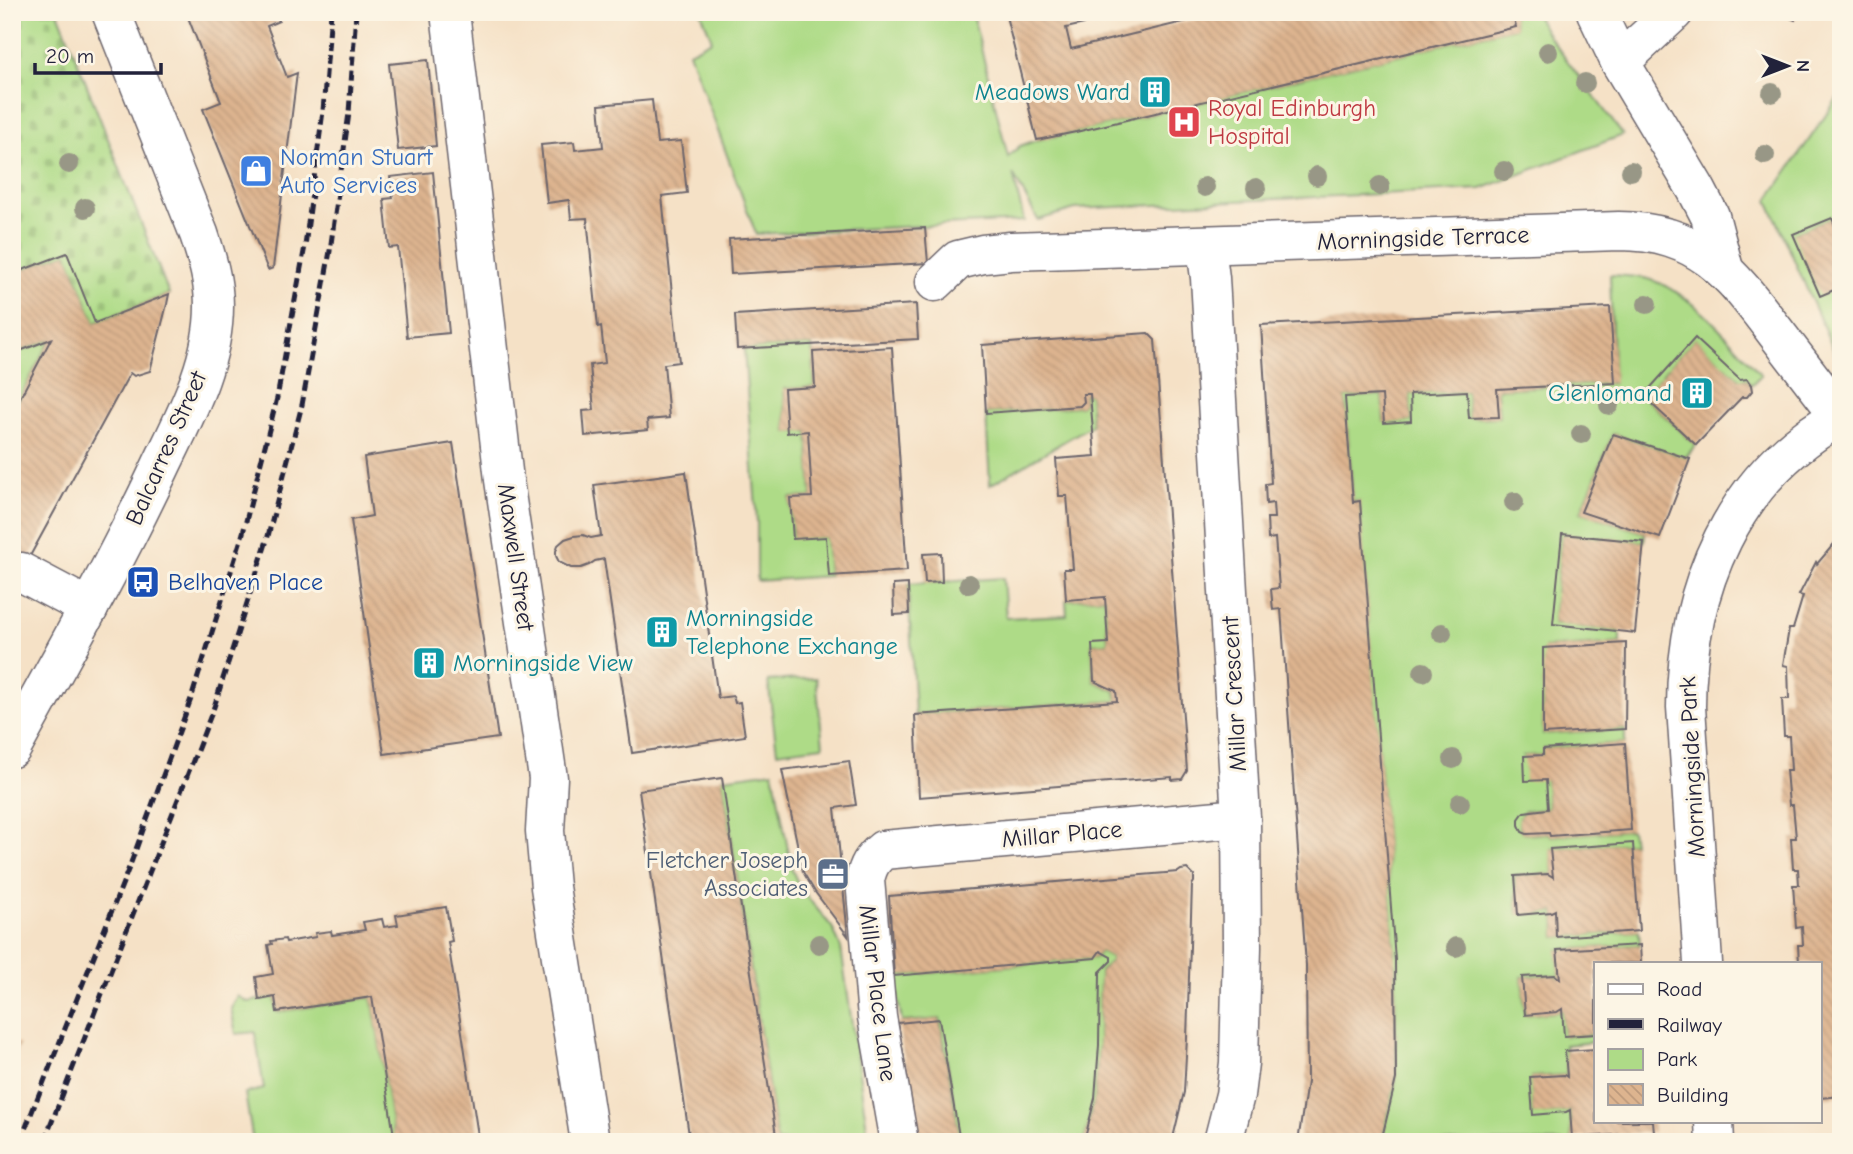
<svg xmlns="http://www.w3.org/2000/svg" width="1853" height="1154" font-family="'Comic Neue',sans-serif">
	<defs>
		<pattern id="cemetery-stones" width="16" height="16" patternUnits="userSpaceOnUse" patternTransform="scale(1.75)"><rect width="16" height="16" fill="#aedb87"/><path d="M2 7V4a2 2 0 0 1 4 0v3zM10 15v-3a2 2 0 0 1 4 0v3z" fill="#95bc75"/></pattern>
		<pattern id="building-back-hatch" width="6" height="6" patternUnits="userSpaceOnUse" patternTransform="scale(1.75)"><rect width="6" height="6" fill="#ddb48f"/><path d="M-1 5l2 2M0 0l6 6M5-1l2 2" fill="none" stroke="#bd9a7c"/></pattern>
	</defs>
	<rect width="100%" height="100%" fill="#fcf5e5"/>
	<filter id="ink" filterUnits="userSpaceOnUse"><feTurbulence type="fractalNoise" baseFrequency=".0143" numOctaves="2"/><feDisplacementMap in="SourceGraphic" scale="14" xChannelSelector="R" yChannelSelector="G"/><feConvolveMatrix kernelMatrix="1 2 1 2 8 2 1 2 1" color-interpolation-filters="sRGB"/></filter>
	<filter id="wash" filterUnits="userSpaceOnUse"><feTurbulence type="fractalNoise" baseFrequency=".00686" numOctaves="4" result="noise"/><feDisplacementMap in="SourceGraphic" scale="28" xChannelSelector="R" yChannelSelector="G"/><feGaussianBlur stdDeviation="1.57" result="paint"/><feColorMatrix in="noise" values="0 0 0 0 0 0 0 0 0 0 0 0 0 0 0 0 0 1.4 0 .05"/><feComposite in="paint" operator="in"/></filter>
	<g filter="url(#wash)">
		<rect width="100%" height="100%" fill="#f5e1c6"/>
		<g fill="#aedb87" stroke="#687e61" stroke-width="2">
			<path d="M701,12H972L1008,157L1020,146L1037,140L1076,132L1515,27L1512,12H1534L1548,35L1623,135L1481,189L1075,209L1038,220L1013,174L1024,221L756,234L689,52L712,40Z"/>
			<path d="M1841,93V239L1832,218L1794,234L1836,289L1841,300V367L1768,200Z"/>
			<path d="M1610,275C1623,276 1636,276 1648,279C1691,291 1733,343 1761,375L1751,385L1747,379L1740,380L1695,339L1643,396L1696,445L1685,458L1613,434L1581,512L1645,533L1644,542L1562,535L1553,624L1620,631V643L1544,648L1543,734L1625,729V743L1544,749L1543,755L1524,756L1546,780L1548,809L1525,811C1517,818 1516,833 1530,834C1536,835 1543,833 1549,833L1550,836L1631,830L1633,843L1551,849L1553,877L1548,874L1515,876L1518,914L1551,912L1555,910L1556,937L1639,931L1640,945L1558,950L1560,979L1554,975L1522,977L1525,1015L1557,1012L1562,1009L1564,1036L1596,1034V1042L1565,1045L1567,1077L1564,1075L1531,1077L1533,1114L1566,1112L1570,1110L1572,1142H1381L1396,1079L1395,960L1359,501L1353,502L1345,397L1382,395L1384,422L1411,421L1410,394L1467,391L1469,418L1499,417L1497,389L1614,383Z"/>
			<path d="M51,339L12,412V354Z"/>
			<path d="M812,345L815,387L784,389L787,432L808,431L812,497L790,498L793,538L826,537L829,576L757,581V522L744,349Z"/>
			<path d="M1083,394H1090L1092,425L990,485L986,413L1080,406L1084,402Z"/>
			<path d="M1003,578L1006,618L1067,615L1066,600L1105,597L1108,643L1092,644L1094,681L1116,691L1117,701L915,715L908,584Z"/>
			<path d="M816,678L823,746L777,752L768,681Z"/>
			<path d="M773,771L792,870L800,888L832,927L841,948L869,1142H777L722,778Z"/>
			<path d="M1100,951L1111,957V961L1100,972L1099,1045L1095,1098L1084,1142H960L940,1019L902,1022L894,976L1095,958Z"/>
			<path d="M238,996L248,1002L275,997L277,1012L372,997L395,1142H253L245,1093L264,1089L255,1032L236,1034L231,1008Z"/>
		</g>
		<path fill="url(#cemetery-stones)" stroke="#687e61" stroke-width="2" d="M12,12H58L169,294L95,323L67,253L12,274Z"/>
		<g id="blocks">
			<g fill="url(#building-back-hatch)">
				<path d="M186,12H276L279,21L267,26L287,77L297,73L273,268L268,270L203,109L221,102Z"/>
				<path d="M1005,12H1081L1084,24L1066,28L1071,49L1204,17L1203,12H1512L1516,27L1076,132L1037,140Z"/>
				<path d="M1776,12H1798L1795,20Z"/>
				<path d="M428,60L436,146L398,150L389,64Z"/>
				<path d="M652,100L657,143L681,141L687,193L662,196L679,362L664,364L669,418L647,420L648,430L585,436L583,411L594,410L590,365L605,363L601,326L598,327L587,218L571,219L569,200L547,203L541,145L574,142L575,150L603,147L599,105Z"/>
				<path d="M433,172L449,333L407,337L398,247L389,248L384,199L393,198L390,177Z"/>
				<path d="M1832,218L1841,239V287L1820,296L1793,234Z"/>
				<path d="M925,228L928,263L731,274L729,239Z"/>
				<path d="M67,253L95,323L169,294L167,304L150,371L134,376L130,373L12,589V413L51,339L12,354V274Z"/>
				<path d="M916,304L918,339L737,349L735,315Z"/>
				<path d="M1610,307L1615,383L1497,389L1499,417L1469,418L1467,391L1410,394L1411,421L1398,422L1384,423L1382,395L1345,397L1353,502L1360,501L1395,960L1396,1079L1381,1142H1298L1307,1082L1306,965L1281,609L1273,610L1271,589L1279,588L1275,538L1268,539L1267,518H1274L1273,503L1266,504L1265,484L1271,483L1261,325Z"/>
				<path d="M1148,333L1155,340L1187,771L1182,779L1172,780V777L919,797L915,715L1117,701L1116,691L1094,681L1092,644L1108,643L1105,597L1066,600L1064,569H1073L1067,496H1059L1056,459L1095,456L1090,394H1083L1084,402L1080,406L986,413L982,345Z"/>
				<path d="M1695,338L1740,380L1747,379L1751,385L1752,391L1747,397H1742L1696,445L1643,396Z"/>
				<path d="M892,347L907,571L829,576L826,537L793,539L790,498L812,497L808,431L787,433L784,389L815,387L813,352Z"/>
				<path d="M1613,434L1690,459L1660,538L1581,512Z"/>
				<path d="M453,443L498,738L384,754L351,520L372,516L364,457Z"/>
				<path d="M686,472L718,698L733,696L735,703L740,702L745,736L632,753L604,559L595,561L589,565L581,568H571L559,562L556,556V551L558,545L565,539L574,536L583,535L591,538L601,536L594,485Z"/>
				<path d="M1841,532V1096L1820,1098V963H1799L1798,945H1803L1802,927L1796,928L1793,885H1799L1798,869H1793L1791,838H1796L1793,805H1789L1786,770H1791L1789,736H1784L1782,699H1789L1788,666L1783,665L1789,629H1793L1803,596L1799,595L1816,562L1817,564L1839,538L1837,536Z"/>
				<path d="M1562,534L1644,542L1635,633L1553,624Z"/>
				<path d="M941,553L942,582L925,583L923,554Z"/>
				<path d="M908,584L909,614L894,615L893,585Z"/>
				<path d="M1626,643L1625,729L1543,734V648Z"/>
				<path d="M1625,743L1631,830L1550,836L1549,833L1527,834L1522,832L1519,825V819L1524,812L1548,809L1546,780L1525,781L1524,756L1543,755V749Z"/>
				<path d="M849,761L856,805L835,808L848,936L815,892L803,872L782,770Z"/>
				<path d="M722,778L737,881L777,1142H690L639,790Z"/>
				<path d="M1633,843L1639,931L1556,937L1555,910L1551,912L1518,915L1515,876L1548,874L1553,877L1550,849Z"/>
				<path d="M1187,869L1194,876V882L1192,885L1187,1038L1184,1092L1172,1142H1084L1095,1098L1099,1045L1100,972L1111,961V957L1100,951L1095,958L894,976L889,896L1178,872L1181,870Z"/>
				<path d="M446,907L452,941L448,942L479,1142H395L372,997L277,1012L275,997L259,1000L256,977L273,974L268,945L272,944L271,941L285,939L286,942L316,937L315,933L331,931L332,935L365,930L363,922L382,919L384,927L398,925L396,915Z"/>
				<path d="M1640,945L1641,963H1596V1034L1564,1036L1562,1009L1557,1012L1525,1015L1522,977L1555,975L1560,979L1557,950Z"/>
				<path d="M939,1019L960,1142H918L898,1023Z"/>
				<path d="M12,1041L20,1044L12,1063Z"/>
				<path d="M1596,1049V1121H1653L1654,1132L1572,1138L1570,1110L1566,1112L1533,1115L1530,1077L1564,1075L1567,1077L1565,1051Z"/>
			</g>
		</g>
	</g>
	<g filter="url(#ink)">
		<use href="#blocks" fill-opacity="0" stroke="#6c656c" stroke-width="2"/>
		<g fill="none" stroke-linecap="round" stroke-linejoin="round">
			<defs>
				<g id="minor">
					<path d="M450,12L504,480L548,778L545,831L550,887L590,1142"/>
					<path d="M1596,12L1620,62"/>
					<path d="M1674,12L1620,62L1696,189L1710,216L1724,269"/>
					<path d="M1206,246L1210,278L1241,818L1242,947L1239,1063L1235,1095L1223,1142"/>
					<path d="M935,282L958,260L983,254L1011,251L1619,231C1699,231 1730,272 1774,330C1796,359 1818,387 1840,416"/>
					<path d="M21,572L89,608"/>
					<path d="M12,748C63,655 116,562 161,466C185,416 214,363 214,306C214,281 207,258 199,234L111,12"/>
					<path d="M1703,963L1686,707C1686,588 1733,475 1841,416"/>
					<path d="M1714,1121L1715,1142"/>
					<path d="M899,1142L877,1017L865,880C868,866 872,859 883,850L1241,818"/>
				</g>
			</defs>
			<use href="#minor" stroke="#6c656c" stroke-width="41"/>
			<use href="#minor" stroke="#fff" stroke-width="38"/>
			<g stroke="#22223b" stroke-width="5" stroke-dasharray="10 5" stroke-linecap="butt">
				<path d="M20,1142L132,860L192,696L243,533L277,398L305,246L323,111L331,12"/>
				<path d="M44,1142L214,707L267,540L302,405L330,251L349,113L356,12"/>
			</g>
		</g>
		<g fill="#989786">
			<circle cx="1548" cy="52" r="10"/>
			<circle cx="1585" cy="83" r="10"/>
			<circle cx="1772" cy="93" r="10"/>
			<circle cx="1765" cy="155" r="10"/>
			<circle cx="69" cy="164" r="10"/>
			<circle cx="1504" cy="171" r="10"/>
			<circle cx="1631" cy="171" r="10"/>
			<circle cx="1317" cy="176" r="10"/>
			<circle cx="1380" cy="186" r="10"/>
			<circle cx="1205" cy="187" r="10"/>
			<circle cx="1256" cy="188" r="10"/>
			<circle cx="85" cy="208" r="10"/>
			<circle cx="1647" cy="304" r="10"/>
			<circle cx="1609" cy="405" r="10"/>
			<circle cx="1581" cy="434" r="10"/>
			<circle cx="1514" cy="502" r="10"/>
			<circle cx="969" cy="584" r="10"/>
			<circle cx="1442" cy="633" r="10"/>
			<circle cx="1423" cy="672" r="10"/>
			<circle cx="1453" cy="759" r="10"/>
			<circle cx="1460" cy="803" r="10"/>
			<circle cx="819" cy="944" r="10"/>
			<circle cx="1456" cy="947" r="10"/>
		</g>
	</g>
	<defs>
		<symbol id="building-square" viewBox="-11 -11 22 22"><rect x="-9" y="-9" width="18" height="18" rx="4" fill="#0f9aa8" stroke="#fcf5e5"/><path d="M-4-6H4V6H1V3H-1V6H-4ZM-2.5-4.3h1.7v1.8h-1.7ZM.8-4.3h1.7v1.8H.8ZM-2.5-1h1.7V.8h-1.7ZM.8-1h1.7V.8H.8Z" fill="#fff"/></symbol>
		<symbol id="hospital-square" viewBox="-11 -11 22 22"><rect x="-9" y="-9" width="18" height="18" rx="4" fill="#e0444e" stroke="#fcf5e5"/><path d="M-5-5h3v3.5h4V-5h3V5h-3V1.5h-4V5h-3Z" fill="#fff"/></symbol>
		<symbol id="shop-square" viewBox="-11 -11 22 22"><rect x="-9" y="-9" width="18" height="18" rx="4" fill="#3f7fe0" stroke="#fcf5e5"/><path d="M-5-2.5h2.3a2.7 3.5 0 0 1 5.4 0H5L5.5 6h-11ZM-1.5-2.5h3a1.5 2.3 0 0 0-3 0Z" fill="#fff"/></symbol>
		<symbol id="bus-square" viewBox="-11 -11 22 22"><rect x="-9" y="-9" width="18" height="18" rx="4" fill="#1a4fb4" stroke="#fcf5e5"/><path d="M-5-6H5V4H4V6H2V4H-2V6H-4V4H-5ZM-3.5-4V0h7V-4ZM-3.5 1.2v1.5H-2V1.2ZM2 1.2v1.5H3.5V1.2Z" fill="#fff"/></symbol>
		<symbol id="office-square" viewBox="-11 -11 22 22"><rect x="-9" y="-9" width="18" height="18" rx="4" fill="#5c6f8a" stroke="#fcf5e5"/><path d="M-6-3h4V-5.5h4V-3h4V5H-6ZM-1-4.5V-3h2v-1.5ZM-6 0V1H6V0Z" fill="#fff"/></symbol>
	</defs>
	<g fill-rule="evenodd">
		<use href="#building-square" x="1136" y="73" width="38" height="38"/>
		<use href="#hospital-square" x="1165" y="103" width="38" height="38"/>
		<use href="#shop-square" x="237" y="152" width="38" height="38"/>
		<use href="#building-square" x="1678" y="374" width="38" height="38"/>
		<use href="#bus-square" x="124" y="563" width="38" height="38"/>
		<use href="#building-square" x="643" y="613" width="38" height="38"/>
		<use href="#building-square" x="410" y="644" width="38" height="38"/>
		<use href="#office-square" x="814" y="855" width="38" height="38"/>
	</g>
	<g text-anchor="middle" dominant-baseline="central" stroke-width="6" stroke-linejoin="round" paint-order="stroke">
		<g font-size="24" fill="#0d838f" stroke="#fcf5e5" text-anchor="end">
			<text x="1130" y="92">Meadows Ward</text>
			<text x="1672" y="393">Glenlomand</text>
			<text x="686" y="618" text-anchor="start">Morningside<tspan x="686" dy="28">Telephone Exchange</tspan></text>
			<text x="453" y="663" text-anchor="start">Morningside View</text>
		</g>
		<g font-size="24" fill="#be3a42" stroke="#fcf5e5" text-anchor="start">
			<text x="1208" y="108">Royal Edinburgh<tspan x="1208" dy="28">Hospital</tspan></text>
		</g>
		<g font-size="24" fill="#366cbe" stroke="#fcf5e5" text-anchor="start">
			<text x="280" y="157">Norman Stuart<tspan x="280" dy="28">Auto Services</tspan></text>
		</g>
		<g font-size="24" fill="#22223b" stroke="#fcf5e5">
			<text transform="translate(1423 238) rotate(-2)">Morningside Terrace</text>
			<text transform="translate(166 448) rotate(-66)">Balcarres Street</text>
			<text transform="translate(516 557) rotate(82)">Maxwell Street</text>
			<text transform="translate(1234 694) rotate(-93)">Millar Crescent</text>
			<text transform="translate(1692 767) rotate(-93)">Morningside Park</text>
			<text transform="translate(1062 834) rotate(-5)">Millar Place</text>
			<text transform="translate(878 993) rotate(83)">Millar Place Lane</text>
		</g>
		<g font-size="24" fill="#164399" stroke="#fcf5e5" text-anchor="start">
			<text x="168" y="582">Belhaven Place</text>
		</g>
		<g font-size="24" fill="#4e5e75" stroke="#fcf5e5" text-anchor="end">
			<text x="808" y="860">Fletcher Joseph<tspan x="808" dy="28">Associates</tspan></text>
		</g>
	</g>
	<rect width="1853" height="1154" fill="none" stroke="#fcf5e5" stroke-width="42"/>
	<rect x="1594" y="962" width="228" height="161" fill="#fcf5e5" stroke="#a5a1a1" stroke-width="2"/>
	<rect x="1608" y="984" width="35" height="10" fill="#ffffff" stroke="#a5a1a1" stroke-width="2"/>
	<text x="1657" y="996" font-size="21" fill="#22223b">Road</text>
	<rect x="1608" y="1019" width="35" height="10" fill="#22223b" stroke="#a5a1a1" stroke-width="2"/>
	<text x="1657" y="1032" font-size="21" fill="#22223b">Railway</text>
	<rect x="1608" y="1049" width="35" height="21" fill="#aedb87" stroke="#a5a1a1" stroke-width="2"/>
	<text x="1657" y="1066" font-size="21" fill="#22223b">Park</text>
	<rect x="1608" y="1084" width="35" height="21" fill="url(#building-back-hatch)" stroke="#a5a1a1" stroke-width="2"/>
	<text x="1657" y="1102" font-size="21" fill="#22223b">Building</text>
	<g transform="translate(1787 66) rotate(90)" stroke="#fcf5e5" stroke-width="5" paint-order="stroke">
	<path d="M0-5L12 26L0 18L-12 26Z" fill="#22223b"/>
	<text y="-10" font-size="19" font-weight="bold" text-anchor="middle" fill="#22223b">N</text>
	</g>
	<path d="M35 63v10h126v-10" fill="none" stroke="#22223b" stroke-width="3.5"/>
	<text x="46" y="63" font-size="21" fill="#22223b" stroke="#fcf5e5" stroke-width="5" paint-order="stroke">20 m</text>
</svg>
